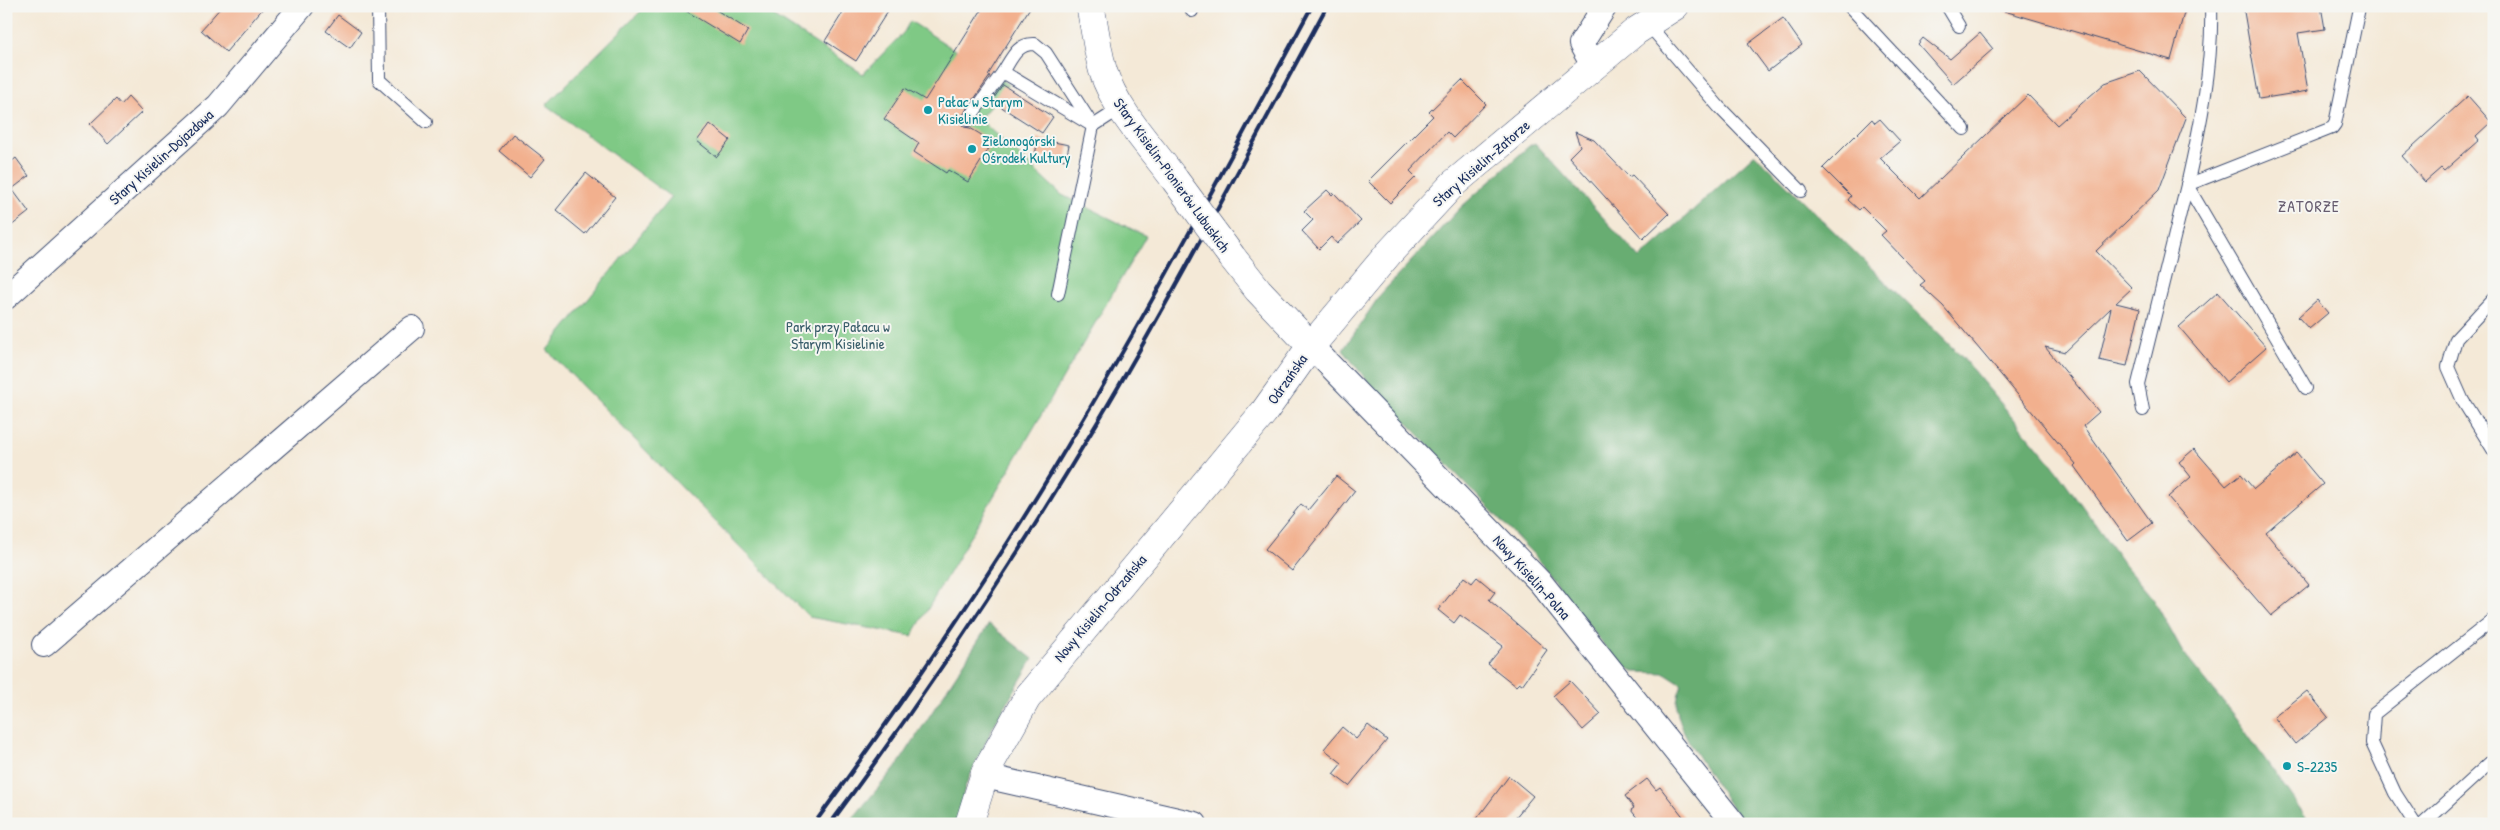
<svg xmlns="http://www.w3.org/2000/svg" width="2500" height="830" font-family="'Patrick Hand',sans-serif">
	<rect width="100%" height="100%" fill="#f6f6f2"/>
	<filter id="ink" filterUnits="userSpaceOnUse"><feTurbulence type="fractalNoise" baseFrequency=".02" numOctaves="2"/><feDisplacementMap in="SourceGraphic" scale="10" xChannelSelector="R" yChannelSelector="G"/><feConvolveMatrix kernelMatrix="1 2 1 2 8 2 1 2 1" color-interpolation-filters="sRGB"/></filter>
	<filter id="wash" filterUnits="userSpaceOnUse"><feTurbulence type="fractalNoise" baseFrequency=".0096" numOctaves="4" result="noise"/><feDisplacementMap in="SourceGraphic" scale="20" xChannelSelector="R" yChannelSelector="G"/><feGaussianBlur stdDeviation="1.12" result="paint"/><feColorMatrix in="noise" values="0 0 0 0 0 0 0 0 0 0 0 0 0 0 0 0 0 1.4 0 .05"/><feComposite in="paint" operator="in"/></filter>
	<g filter="url(#wash)">
		<rect width="100%" height="100%" fill="#f4e9d7"/>
		<path fill="#7fc985" stroke="#4d7c72" d="M650,6H758L863,74L904,32L910,21L1009,85L979,119L1062,195L1146,236L912,636L809,617L547,350L671,197L546,105L641,11Z"/>
		<g fill="#67ad72" stroke="#416e68">
			<path d="M1535,143L1640,258L1755,154L1961,356L2052,464L2124,564L2154,600L2183,653L2235,717L2311,824H1741C1726,792 1674,735 1677,703C1677,697 1680,690 1682,684L1665,673L1634,672L1615,660L1536,557L1368,382L1343,350L1380,295L1459,209L1529,146Z"/>
			<path d="M989,624L1033,659L993,727L965,787L957,824H848L899,763Z"/>
		</g>
		<g id="blocks">
			<g fill="#f2b08e">
				<path d="M222,6H265L226,52L201,30Z"/>
				<path d="M678,6H710L748,30L740,44Z"/>
				<path d="M847,6H891L856,61L825,41Z"/>
				<path d="M984,6H1031L988,75L990,76L959,121L964,127L970,128L993,142L968,182L948,170L946,173L914,152L919,143L884,119L905,88L925,100Z"/>
				<path d="M2005,6H2186L2171,60L2004,11Z"/>
				<path d="M2243,6H2321L2325,29L2298,33L2308,91L2259,99Z"/>
				<path d="M338,15L361,32L350,48L326,31Z"/>
				<path d="M1783,18L1802,45L1768,71L1748,44Z"/>
				<path d="M1980,33L1993,49L1953,84L1918,44L1923,38L1950,59Z"/>
				<path d="M2140,71L2186,118L2159,190L2096,251L2132,288L2116,303L2140,309L2127,366L2099,360L2111,308L2065,352L2045,347L2099,412L2083,426L2152,523L2128,541L2074,466L2076,464L1943,306L1920,285L1925,281L1881,235L1886,231L1862,207L1859,210L1848,200L1851,196L1823,168L1872,119L1875,123L1880,119L1900,141L1880,158L1920,198L2028,95L2057,125L2105,83Z"/>
				<path d="M1462,80L1486,104L1453,138L1447,132L1410,171L1416,177L1390,203L1368,181L1433,116L1429,112Z"/>
				<path d="M1003,85L1053,117L1042,133L992,101Z"/>
				<path d="M2468,96L2491,122L2476,136L2479,140L2444,171L2441,168L2425,182L2402,156Z"/>
				<path d="M128,97L142,112L108,144L90,124L116,99L121,105Z"/>
				<path d="M710,124L730,140L717,157L697,141Z"/>
				<path d="M1575,132L1594,140L1629,177L1632,175L1669,214L1643,239L1569,157L1580,146Z"/>
				<path d="M513,134L545,159L530,177L499,151Z"/>
				<path d="M1038,139L1069,145L1066,160L1035,155Z"/>
				<path d="M16,158L29,176L12,189L29,212L6,230V166Z"/>
				<path d="M586,173L615,197L585,234L556,210Z"/>
				<path d="M1327,190L1332,195L1334,193L1361,221L1337,244L1331,237L1319,249L1302,231L1313,220L1304,211Z"/>
				<path d="M2218,292L2266,347L2226,382L2179,327Z"/>
				<path d="M2317,300L2328,313L2309,329L2298,317Z"/>
				<path d="M2194,449L2226,486L2241,474L2254,489L2297,453L2323,484L2266,533L2309,585L2271,616L2168,497L2191,477L2179,462Z"/>
				<path d="M1336,476L1355,491L1292,571L1265,549L1301,504L1308,510Z"/>
				<path d="M1464,577L1472,583L1477,577L1495,592L1489,600L1547,650L1522,685L1519,683L1516,686L1488,664L1503,646L1460,615L1454,623L1438,610Z"/>
				<path d="M1570,681L1601,714L1583,730L1553,696Z"/>
				<path d="M2307,691L2328,717L2295,744L2274,717Z"/>
				<path d="M1368,725L1387,740L1349,786L1333,774L1342,763L1324,749L1342,727L1356,739Z"/>
				<path d="M1509,776L1533,796L1510,824H1473Z"/>
				<path d="M1647,779L1656,790L1660,787L1689,824H1642L1631,810L1634,808L1625,796Z"/>
			</g>
		</g>
	</g>
	<g filter="url(#ink)">
		<use href="#blocks" fill-opacity="0" stroke="#3c4b70" stroke-width="1"/>
		<g fill="none" stroke-linecap="round" stroke-linejoin="round">
			<defs>
				<g id="lane">
					<path d="M378,6L379,80L426,122"/>
					<path d="M1191,6L1192,11"/>
					<path d="M1849,6L1964,129"/>
					<path d="M1947,6L1959,26"/>
					<path d="M2211,6C2213,66 2200,128 2187,185L2332,128L2335,124L2359,8L2362,6"/>
					<path d="M1647,23L1719,107L1801,191"/>
					<path d="M1003,72C1012,58 1017,43 1035,44L1046,53L1093,126L1058,294"/>
					<path d="M968,120L1003,72L1093,126L1121,108"/>
					<path d="M2187,185L2306,388"/>
					<path d="M2494,298L2456,339L2448,367L2463,401L2494,451"/>
					<path d="M2143,410L2138,384L2187,185"/>
					<path d="M2415,824L2395,793L2372,743L2374,714L2494,619"/>
					<path d="M2423,824L2494,759"/>
				</g>
				<g id="street">
					<path d="M1594,67L1581,44L1605,6"/>
					<path d="M6,297L218,106L302,6"/>
					<path d="M1311,346L1541,583L1734,824"/>
					<path d="M44,645L412,328"/>
					<path d="M985,773L998,779L1195,824"/>
				</g>
				<g id="secondary">
					<path d="M1090,6C1095,27 1097,50 1103,71C1116,111 1150,146 1175,180"/>
					<path d="M1232,257L1258,290L1311,346"/>
					<path d="M969,824L985,773L1027,698L1264,412L1311,346L1389,253L1453,184L1636,31L1675,6"/>
				</g>
			</defs>
			<use href="#lane" stroke="#3c4b70" stroke-width="14"/>
			<use href="#street" stroke="#3c4b70" stroke-width="26"/>
			<use href="#secondary" stroke="#3c4b70" stroke-width="29"/>
			<use href="#lane" stroke="#fff" stroke-width="12"/>
			<use href="#street" stroke="#fff" stroke-width="24"/>
			<use href="#secondary" stroke="#fff" stroke-width="28"/>
			<g stroke="#1b2f5e" stroke-width="4">
				<path d="M814,824C909,694 1000,562 1081,423C1162,287 1236,146 1312,6"/>
				<path d="M830,824C926,695 1015,561 1097,423C1178,287 1251,146 1327,6"/>
			</g>
			<defs>
				<path id="secondary-bridge" d="M1175,180L1232,257"/>
			</defs>
			<use href="#secondary-bridge" stroke="#3c4b70" stroke-width="29" stroke-linecap="butt"/>
			<use href="#secondary-bridge" stroke="#fff" stroke-width="28"/>
		</g>
	</g>
	<g fill="#0f9aa8" stroke="#f6f6f2" stroke-width="2">
		<circle cx="928" cy="110" r="5"/>
		<circle cx="972" cy="149" r="5"/>
		<circle cx="2287" cy="766" r="5"/>
	</g>
	<g text-anchor="middle" dominant-baseline="central" stroke-width="4" stroke-linejoin="round" paint-order="stroke">
		<g font-size="15" fill="#0d838f" stroke="#f6f6f2" text-anchor="start">
			<text x="938" y="101">Pałac w Starym<tspan x="938" dy="17">Kisielinie</tspan></text>
			<text x="982" y="140">Zielonogórski<tspan x="982" dy="17">Ośrodek Kultury</tspan></text>
			<text x="2297" y="766">S-2235</text>
		</g>
		<g font-size="15" fill="#1b2f5e" stroke="#f6f6f2">
			<text transform="translate(161 157) rotate(-42)">Stary Kisielin-Dojazdowa</text>
			<text transform="translate(1481 163) rotate(-41)">Stary Kisielin-Zatorze</text>
			<text transform="translate(1172 175) rotate(54)">Stary Kisielin-Pionierów Lubuskich</text>
			<text transform="translate(1287 379) rotate(-55)">Odrzańska</text>
			<text transform="translate(1532 577) rotate(48)">Nowy Kisielin-Polna</text>
			<text transform="translate(1100 608) rotate(-50)">Nowy Kisielin-Odrzańska</text>
		</g>
		<g font-size="15" fill="#395d6a" stroke="#f6f6f2">
			<text x="838" y="326">Park przy Pałacu w<tspan x="838" dy="17">Starym Kisielinie</tspan></text>
		</g>
		<g font-size="16" letter-spacing="1" fill="#665c6f" stroke="#f6f6f2">
			<text x="2309" y="206">ZATORZE</text>
		</g>
	</g>
	<rect width="2500" height="830" fill="none" stroke="#f6f6f2" stroke-width="25"/>
</svg>
